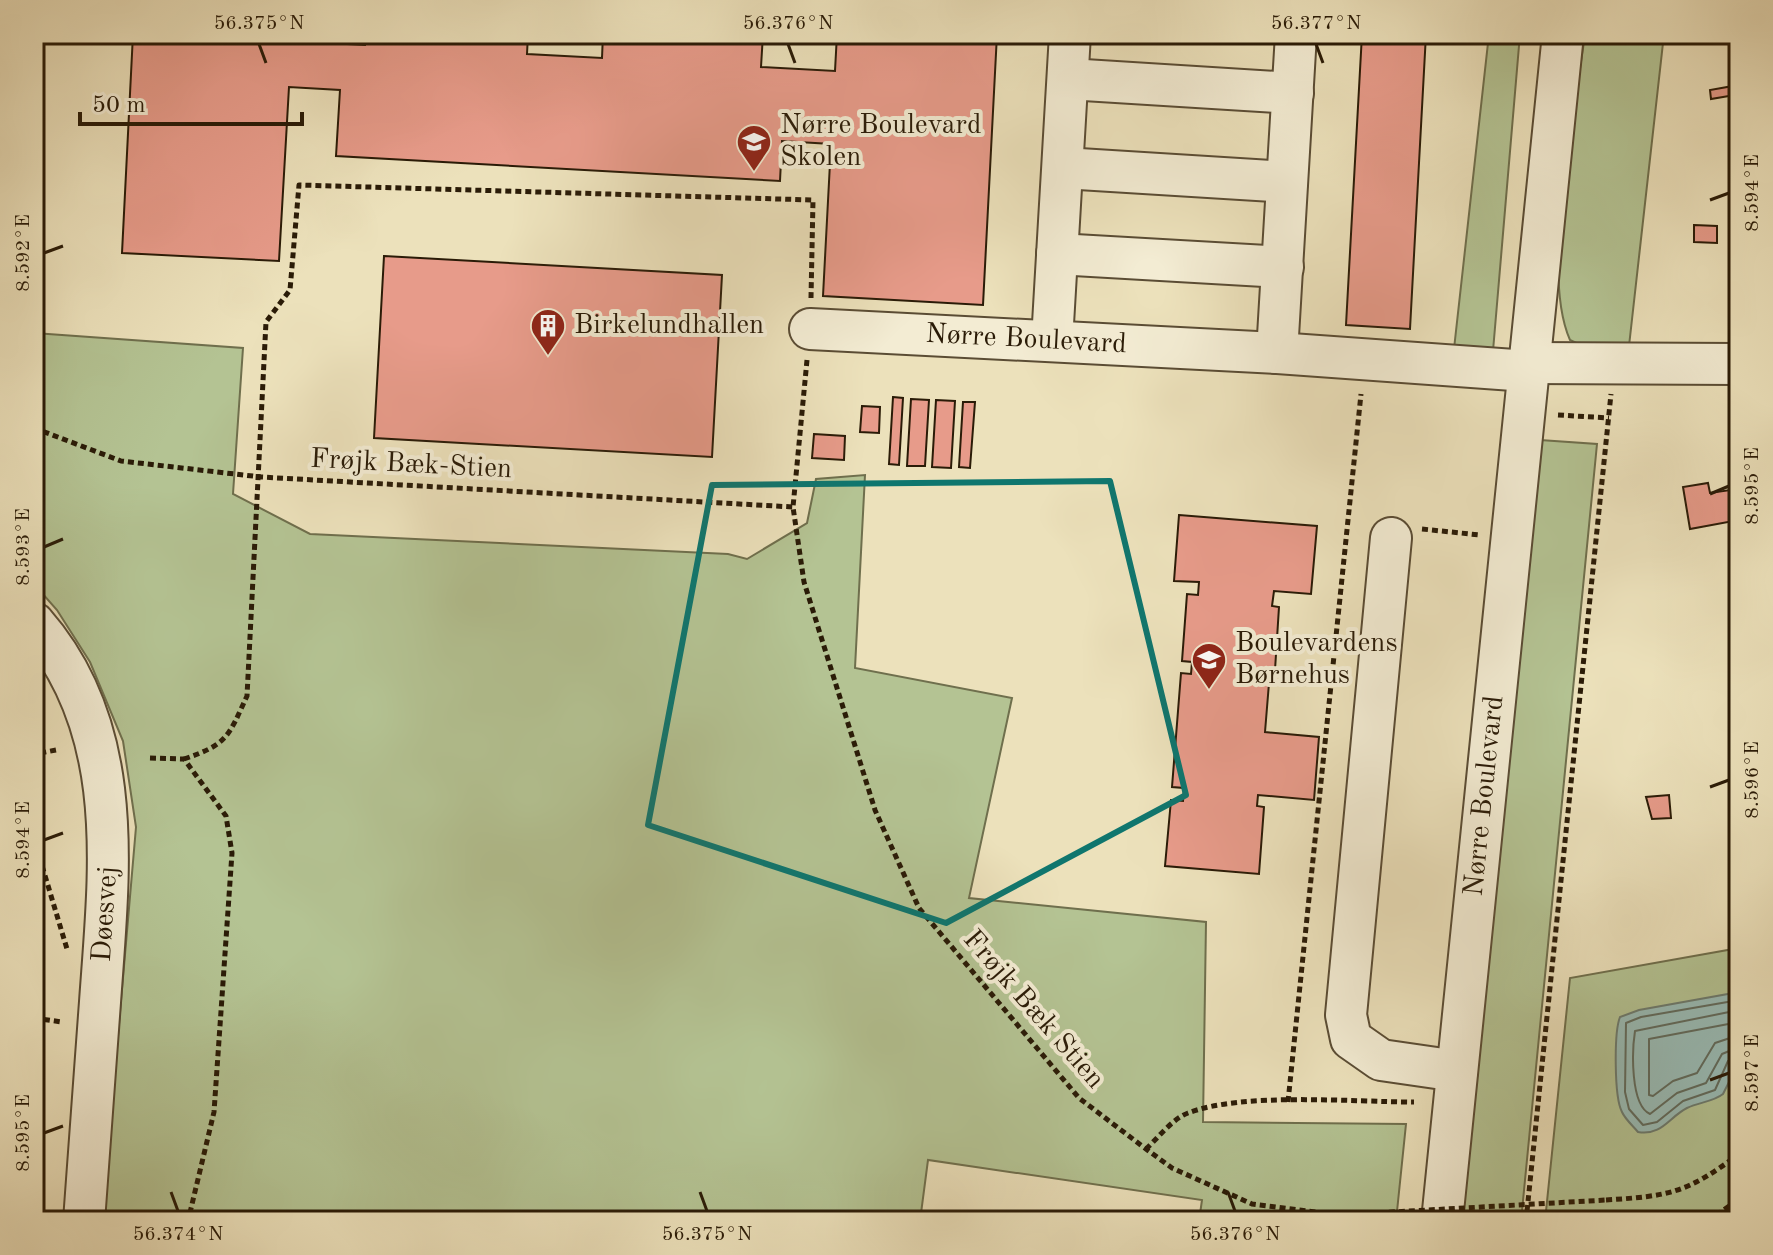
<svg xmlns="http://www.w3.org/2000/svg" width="1773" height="1255" font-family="'Old Standard TT',serif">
	<rect width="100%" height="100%" fill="#ece1bb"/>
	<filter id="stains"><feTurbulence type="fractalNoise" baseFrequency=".0025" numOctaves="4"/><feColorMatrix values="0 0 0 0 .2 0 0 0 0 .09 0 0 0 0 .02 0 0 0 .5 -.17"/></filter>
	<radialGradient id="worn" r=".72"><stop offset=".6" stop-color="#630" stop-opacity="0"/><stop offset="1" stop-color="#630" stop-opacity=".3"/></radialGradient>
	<g fill="#b4c393" stroke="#6f6f4d" stroke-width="2">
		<path d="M1489,34H1520L1493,351L1454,349Z"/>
		<path d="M1585,34H1664L1629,346L1589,349L1570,340C1540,273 1575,111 1585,34Z"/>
		<path d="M34,333L243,348L233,494L310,534L728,554L747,559L807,523L816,479L865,475L855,668L1012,698L969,898L1206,922L1203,1122L1406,1124L1396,1221H1199L1202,1200L928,1160L920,1221H102L136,827L123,741L90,662L57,610L34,584Z"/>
		<path d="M1540,440L1597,444L1521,1221H1463L1460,1196Z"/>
		<path d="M1739,948V1221H1545L1570,978Z"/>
	</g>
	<path fill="#99bcb6" stroke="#6d7c70" stroke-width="2" d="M1739,992V1062L1723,1094C1713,1102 1699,1102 1687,1108C1669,1117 1662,1136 1638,1132C1633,1126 1625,1119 1622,1112C1614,1097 1614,1032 1620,1017L1639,1010Z"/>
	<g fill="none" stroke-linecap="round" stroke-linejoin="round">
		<g stroke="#626c5e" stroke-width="2">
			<path d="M1739,1000L1641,1017L1626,1023L1625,1092L1629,1109L1643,1125L1657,1122L1683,1101L1715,1090L1728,1061L1739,1057"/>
			<path d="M1739,1010L1635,1031C1632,1050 1630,1105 1650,1114L1677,1093L1706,1083L1722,1054L1739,1047"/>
			<path d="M1739,1022L1649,1039V1095L1653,1096L1673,1081L1697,1073L1715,1043L1739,1035"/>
		</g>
	</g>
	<g fill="#e79b8a" stroke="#2a1b07" stroke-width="2">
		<path d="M133,34H291V41L365,45L366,34H528L527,54L602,58L603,34H763L761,67L835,71L837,34H997L983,305L823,296L831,144L782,141L780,181L336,156L340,90L289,87L279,261L122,253Z"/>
		<path d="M1362,34H1426L1410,329L1346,325Z"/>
		<path d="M1733,86L1735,95L1711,99L1710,90Z"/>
		<path d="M1739,194V211L1735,212L1733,195Z"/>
		<path d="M1694,225L1717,226V243L1694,242Z"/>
		<path d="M384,256L722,275L712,457L374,438Z"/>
		<path d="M893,397L903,398L899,465L889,464Z"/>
		<path d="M911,399L929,400L925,466H907Z"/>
		<path d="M936,400L955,401L951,468L932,467Z"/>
		<path d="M963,402H975L970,468L959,467Z"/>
		<path d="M862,406L880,407L879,433L860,432Z"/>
		<path d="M814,434L845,436L844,460L812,458Z"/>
		<path d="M1739,460V520L1690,529L1683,487L1708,483L1710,493L1738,489L1733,461Z"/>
		<path d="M1179,515L1317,526L1311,594L1274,591L1272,606L1279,607L1275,670L1266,669L1265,683H1269L1265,732L1319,737L1314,800L1258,795L1257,806L1264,807L1259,874L1165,866L1171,800L1183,801L1184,788L1172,787L1181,673L1191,674L1192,662L1182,661L1187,594L1198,595L1199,582L1174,581Z"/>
		<path d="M1669,795L1671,818L1652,819L1646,797Z"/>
	</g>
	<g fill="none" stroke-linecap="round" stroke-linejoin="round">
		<defs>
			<g id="minor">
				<path d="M1068,79L1293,93"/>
				<path d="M1063,168L1287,182"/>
				<path d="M1057,254L1283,267"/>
				<path d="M810,329L1277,353L1528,371"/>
				<path d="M1052,341L1070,34"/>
				<path d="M1277,353L1296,34"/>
				<path d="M1529,363L1739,364"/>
				<path d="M1391,538L1346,1015L1351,1039L1381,1060L1457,1071"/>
				<path d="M34,623C128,730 109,873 100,1002C95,1075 89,1148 84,1221"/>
				<path d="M1442,1221L1563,34"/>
			</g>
		</defs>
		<use href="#minor" stroke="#5a4c34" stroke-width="44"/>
		<g stroke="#2a1b07" stroke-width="5" stroke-dasharray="6 4" stroke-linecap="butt">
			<path d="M807,360L793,507L804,582L875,810L919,908L1079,1098L1146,1149L1172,1168L1252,1204L1339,1215"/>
			<path d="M1558,415L1609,418"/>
			<path d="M34,428L121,461L261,477L793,507"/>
			<path d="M1422,529L1480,535"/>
			<path d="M56,750L40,753L37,849L67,949"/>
			<path d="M150,758L184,759L226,816L232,853L214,1112L188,1221"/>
			<path d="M184,759C228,744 228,737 247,696L266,322L290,290L299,185L813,200L811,298"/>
			<path d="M34,1018L62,1022"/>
			<path d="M1288,1102L1361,394"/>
			<path d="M1146,1149C1158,1138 1172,1119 1188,1113C1243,1092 1353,1102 1414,1102"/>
			<path d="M1606,1200C1670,1196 1687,1193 1739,1154"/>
			<path d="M1526,1221L1611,394"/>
			<path d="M1708,1221L1739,1199"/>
		</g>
		<use href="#minor" stroke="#f3ecd3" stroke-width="40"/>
		<path stroke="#2a1b07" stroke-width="5" stroke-dasharray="6 4" stroke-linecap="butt" d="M1339,1215L1606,1200"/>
	</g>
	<path fill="none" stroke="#0f766e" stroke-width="6" stroke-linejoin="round" d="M1110,481L1186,795L946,923L648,825L712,485Z"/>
	<path fill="none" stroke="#2a1b07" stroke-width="3" d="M259,44L266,63M788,44L795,63M1316,44L1323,63M1710,200L1729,193M44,253L63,246M1710,494L1729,486M44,547L63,539M1710,787L1729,780M44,840L63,833M1710,1080L1729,1073M44,1133L63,1126M171,1192L178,1211M700,1192L707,1211M1228,1192L1235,1211"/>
	<defs>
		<symbol id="school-pin" viewBox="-11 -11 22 30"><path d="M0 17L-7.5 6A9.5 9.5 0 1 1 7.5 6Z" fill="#8f2418" stroke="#f3ecd3"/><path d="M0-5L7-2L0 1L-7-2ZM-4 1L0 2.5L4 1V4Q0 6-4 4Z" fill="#fff"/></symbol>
		<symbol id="building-pin" viewBox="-11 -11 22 30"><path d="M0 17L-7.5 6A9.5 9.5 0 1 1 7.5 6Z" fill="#8f2418" stroke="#f3ecd3"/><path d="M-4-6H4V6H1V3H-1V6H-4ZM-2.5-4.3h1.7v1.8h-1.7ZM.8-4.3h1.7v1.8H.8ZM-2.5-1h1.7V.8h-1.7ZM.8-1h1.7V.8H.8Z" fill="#fff"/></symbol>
	</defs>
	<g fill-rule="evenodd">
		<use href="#school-pin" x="734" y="122" width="40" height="54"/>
		<use href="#building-pin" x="528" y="306" width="40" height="54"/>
		<use href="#school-pin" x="1189" y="640" width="40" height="54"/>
	</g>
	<g text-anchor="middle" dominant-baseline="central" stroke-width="8" stroke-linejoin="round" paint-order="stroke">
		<g font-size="28" fill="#2a1b07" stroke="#f3ecd3" text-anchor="start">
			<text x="780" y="126">Nørre Boulevard<tspan x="780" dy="32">Skolen</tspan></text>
			<text x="574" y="326">Birkelundhallen</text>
			<text x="1235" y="644">Boulevardens<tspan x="1235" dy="32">Børnehus</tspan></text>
		</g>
		<g font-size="28" fill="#2a1b07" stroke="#f3ecd3">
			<text transform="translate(1026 340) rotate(3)">Nørre Boulevard</text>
			<text transform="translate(411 465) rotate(3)">Frøjk Bæk-Stien</text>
			<text transform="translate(1485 796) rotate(-84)">Nørre Boulevard</text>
			<text transform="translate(106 914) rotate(-86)">Døesvej</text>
			<text transform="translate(1033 1010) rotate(49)">Frøjk Bæk Stien</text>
		</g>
	</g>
	<rect width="1773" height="1255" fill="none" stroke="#ece1bb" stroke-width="88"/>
	<path d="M80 112v12h222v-12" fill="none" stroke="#2a1b07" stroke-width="4"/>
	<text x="92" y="112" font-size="24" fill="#2a1b07" stroke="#f3ecd3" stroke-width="6" paint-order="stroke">50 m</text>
	<rect x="44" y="44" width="1685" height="1167" fill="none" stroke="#2a1b07" stroke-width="3"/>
	<g font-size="20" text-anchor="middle" fill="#2a1b07">
		<text x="259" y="29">56.375°N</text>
		<text x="788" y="29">56.376°N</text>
		<text x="1316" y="29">56.377°N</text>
		<text transform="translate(1751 193) rotate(-90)" y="7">8.594°E</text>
		<text transform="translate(22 253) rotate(-90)" y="7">8.592°E</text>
		<text transform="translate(1751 486) rotate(-90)" y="7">8.595°E</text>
		<text transform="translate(22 547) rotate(-90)" y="7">8.593°E</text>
		<text transform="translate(1751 780) rotate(-90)" y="7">8.596°E</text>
		<text transform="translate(22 840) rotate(-90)" y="7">8.594°E</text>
		<text transform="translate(1751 1073) rotate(-90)" y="7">8.597°E</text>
		<text transform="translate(22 1133) rotate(-90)" y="7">8.595°E</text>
		<text x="178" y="1240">56.374°N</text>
		<text x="707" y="1240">56.375°N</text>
		<text x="1235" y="1240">56.376°N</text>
	</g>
	<rect width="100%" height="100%" filter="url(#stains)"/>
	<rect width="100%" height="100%" fill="url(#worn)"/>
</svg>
